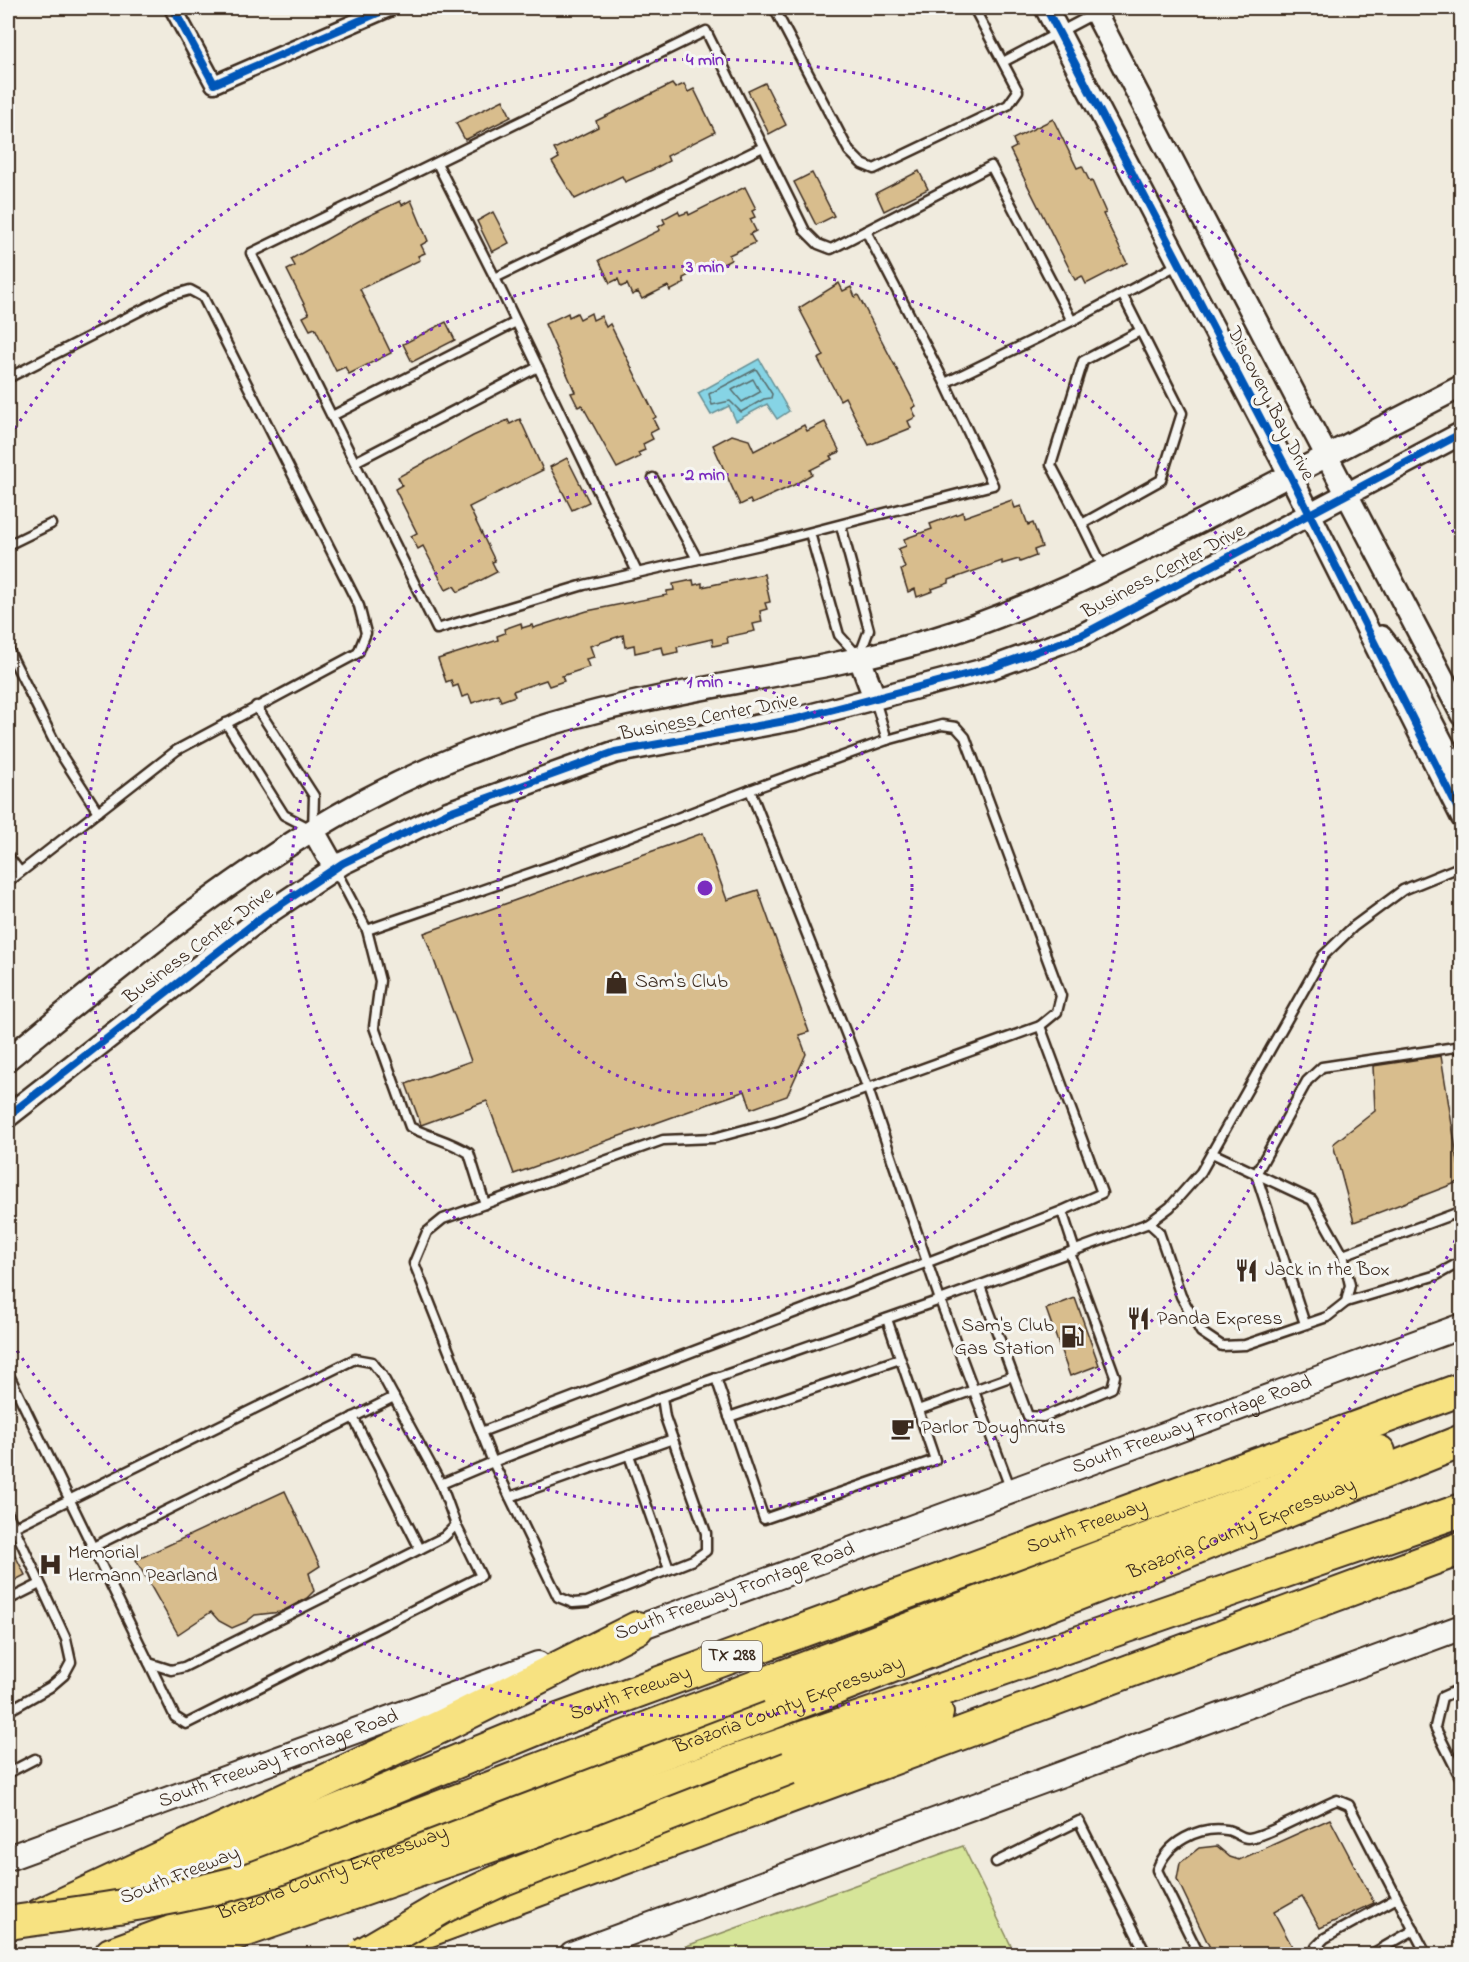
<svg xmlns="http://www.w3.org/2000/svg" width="1469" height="1962" font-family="'Indie Flower',sans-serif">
	<rect width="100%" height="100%" fill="#f0ebde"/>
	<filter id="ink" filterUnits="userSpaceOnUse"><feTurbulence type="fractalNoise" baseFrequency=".0167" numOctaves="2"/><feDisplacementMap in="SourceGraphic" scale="12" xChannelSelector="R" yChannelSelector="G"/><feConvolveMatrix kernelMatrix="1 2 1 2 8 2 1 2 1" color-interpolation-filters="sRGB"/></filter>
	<g filter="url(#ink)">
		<path fill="#d6e599" stroke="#88885c" stroke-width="1.5" d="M963,1846L1015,1954H664Z"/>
		<path fill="#86d4e5" stroke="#689095" stroke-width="1.5" d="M759,359L789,411L777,419L767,404L736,421L729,406L711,415L698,393Z"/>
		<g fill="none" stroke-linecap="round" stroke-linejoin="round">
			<g stroke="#596e6e" stroke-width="1.5">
				<path d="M756,369L772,394L771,398L764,399L741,412L730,401L712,405L709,394Z"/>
				<path d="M753,379L760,392L742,402L732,390Z"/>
			</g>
		</g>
		<g fill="#d8bd8d" stroke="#3b2a1e" stroke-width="1.5">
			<path d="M765,83L786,125L769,134L748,91Z"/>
			<path d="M672,84L675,88L684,84L688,92L694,89L715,132L667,156L669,161L652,170L625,182L622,176L575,199L552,162L559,158L554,149L598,127L596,121Z"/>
			<path d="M503,100L511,117L465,140L456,123Z"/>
			<path d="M1053,119L1077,168L1082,166L1090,182L1092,181L1106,213L1103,214L1127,263L1086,284L1082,276L1075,280L1010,150L1016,147L1013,139Z"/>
			<path d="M919,171L928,189L884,211L876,193Z"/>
			<path d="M812,173L834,216L816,225L794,182Z"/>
			<path d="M745,187L756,209L752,211L755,217L750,219L756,231L750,234L755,243L729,255L731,260L716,268L713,263L683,278L685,283L670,291L668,286L642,299L638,292L632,295L627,284L621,287L618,279L610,283L599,260L660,230L658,227L665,223L663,219L678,211L680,215L688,212L689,215Z"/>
			<path d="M411,200L428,241L421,245L425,253L418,256L420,260L360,289L391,353L349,374L345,367L336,371L315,328L310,330L303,317L309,314L287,270L295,266L291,259L364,218L400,201L402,205Z"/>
			<path d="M493,212L509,243L492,252L477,221Z"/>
			<path d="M839,283L843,291L851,287L855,297L858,295L916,406L912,408L916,417L908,421L911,428L869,445L845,397L840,400L826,374L818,359L824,356L799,308Z"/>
			<path d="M568,313L569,317L577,313L580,319L591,313L593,320L601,316L606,327L610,324L656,417L653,419L658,429L650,433L653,439L643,444L645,450L638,453L640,457L617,468L582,405L578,407L571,393L575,392L545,324Z"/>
			<path d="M446,322L455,340L412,362L403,344Z"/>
			<path d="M520,419L543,470L469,507L495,561L492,562L497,572L458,592L454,586L446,590L423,546L418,549L411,536L417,533L395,489L402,485L398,477L473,436L508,420L510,424Z"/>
			<path d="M825,422L840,452L830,456L832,459L810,470L812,474L794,485L752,504L750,500L740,505L713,445L732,435L749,440L754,451L804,425L807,431Z"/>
			<path d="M567,458L589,502L572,510L550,467Z"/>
			<path d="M1012,500L1015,508L1021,506L1028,525L1033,523L1042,547L1034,550L1036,556L1020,562L1019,559L1002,564V561L949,580V583L932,589L933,591L917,597L915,589L908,592L901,570L905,568L898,549L906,546L904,539L932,529L930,524L963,512L964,517Z"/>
			<path d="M764,574L770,602L765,603L767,609L760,611L762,622L753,624L755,631L727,637L728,643L713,646L712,639L677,647L678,652L664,655L662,647L635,653L634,645L625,647L623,635L590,646L594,657L586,659L589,667L562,676L564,681L549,686L546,680L513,691L515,696L501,701L498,694L472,703L469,695L462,697L458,685L453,687L451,680L446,682L438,659L498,640L497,636L505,633L504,629L521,623L522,628L532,625L533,628L587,611L667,595V591L674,590L673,584L693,580L694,585L702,583V587Z"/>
			<path d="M703,833L727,900L758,890L809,1032L799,1035L806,1054L787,1096L751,1109L745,1091L514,1174L487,1101L421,1125L406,1084L471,1061L424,933Z"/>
			<path d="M1441,1056L1461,1181L1354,1222L1333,1144L1375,1111L1373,1066Z"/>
			<path d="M1075,1298L1099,1365L1070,1376L1046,1309Z"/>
			<path d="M285,1491L320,1566L309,1573L314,1591L307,1598L281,1612L255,1615L246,1622L232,1628L219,1621L211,1612L178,1634L136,1560Z"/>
			<path d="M8,1541L25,1575L8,1584Z"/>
			<path d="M1330,1819L1374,1903L1320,1928L1302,1896L1274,1912L1296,1954H1213L1177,1879L1180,1863L1199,1848L1217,1846L1230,1857L1239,1860Z"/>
		</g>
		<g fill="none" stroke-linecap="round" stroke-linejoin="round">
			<defs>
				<g id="service">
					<path d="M774,8L849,151L862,164L874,169L1008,105L1018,91L974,8"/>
					<path d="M1003,62L1105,8"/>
					<path d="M437,163L495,278L763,147"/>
					<path d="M866,231L945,383"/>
					<path d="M495,278L637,572"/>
					<path d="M1122,294L1182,413L1161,480L1082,524L1051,465L1083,361L1140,331"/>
					<path d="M1072,321L945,383L993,485L769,543L584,585L437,629L251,253L706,31L805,231L818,244L831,249L991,166L1072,321L1179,264"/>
					<path d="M8,378L169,296L190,290L203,297L359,606L366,633L358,653L177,750L8,882"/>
					<path d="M332,416L516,322"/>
					<path d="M355,462L538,367"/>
					<path d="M653,478L697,559"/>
					<path d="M1082,524L1104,569"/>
					<path d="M810,533L839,635L859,657L869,630L841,526"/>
					<path d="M8,545L51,524"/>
					<path d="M8,649L60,753L98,812"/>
					<path d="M875,700L887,740L942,725L956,727L965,737L1061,996L1057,1012L1040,1026L1102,1193L1062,1211L1075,1251"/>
					<path d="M226,723L284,815L313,830L314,796L256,706"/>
					<path d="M8,856L20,872"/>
					<path d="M335,869L367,930L568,860L750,790"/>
					<path d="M367,930L380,981L374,1027L410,1127C430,1137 450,1141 469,1153L485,1204"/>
					<path d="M1149,1223L1159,1232L1181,1296L1201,1332L1222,1346L1245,1345L1327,1317L1346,1302L1350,1285L1343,1255L1312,1200L1212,1153"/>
					<path d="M1343,1255L1462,1211"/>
					<path d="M980,1286L1028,1416L1043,1417L1112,1388L1115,1376L1070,1253"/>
					<path d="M1346,1302L1437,1275L1462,1261"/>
					<path d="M1305,1324L1256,1174L1307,1081L1322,1067L1462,1046"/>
					<path d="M8,1373L149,1663L171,1670L184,1667L444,1537L456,1525L441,1484L493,1462L558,1597L573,1603L587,1602L693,1560L706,1551V1533L665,1417L662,1397L940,1300L868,1089L750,790L887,740"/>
					<path d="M716,1378L764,1519L935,1460L887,1319"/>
					<path d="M662,1397L493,1462L414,1263L427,1232L443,1219L663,1140L714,1138L777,1121L1040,1026"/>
					<path d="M918,1410L1013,1376"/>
					<path d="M353,1417L420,1549"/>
					<path d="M729,1417L900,1359"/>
					<path d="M481,1432L1062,1211"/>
					<path d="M629,1455L669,1569"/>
					<path d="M1011,1490L940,1300L1149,1223L1170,1207L1201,1172L1323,956L1353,927L1403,890L1462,866"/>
					<path d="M510,1497L673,1439"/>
					<path d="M8,1514L14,1527"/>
					<path d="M93,1547L394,1397"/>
					<path d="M8,1600L40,1584"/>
					<path d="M149,1663L175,1717L186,1724L481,1576L456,1525"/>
					<path d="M1462,1688L1442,1697L1435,1727L1462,1781"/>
					<path d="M8,1711L50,1687L64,1675L71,1662L66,1639L14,1527L355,1359L372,1362L382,1375L441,1484"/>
					<path d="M8,1773L35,1759"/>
					<path d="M996,1862L1079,1821L1146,1954"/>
					<path d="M1199,1954L1157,1870C1167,1842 1198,1826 1227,1830C1234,1831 1241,1838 1248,1838C1263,1838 1319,1807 1337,1800L1349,1805L1426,1954"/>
					<path d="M1317,1954L1316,1947L1325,1938L1397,1898"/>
					<path d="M1372,1954L1414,1930"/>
				</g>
				<path id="minor" d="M173,8L214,84L389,8"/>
				<g id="tertiary">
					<path d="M1046,8L1290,475L1462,817"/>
					<path d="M1093,8L1462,715"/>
					<path d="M1381,637L1401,663L1462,781"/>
					<path d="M859,657L875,699"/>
					<path d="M313,830L335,869"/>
					<path d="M8,1059C121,967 234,871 363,801C436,762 518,731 598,711C709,683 824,672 933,639C1027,611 1114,565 1201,521C1288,476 1375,431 1462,386"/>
					<path d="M8,1116L265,915L343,863L449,812L615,752L796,719L991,668L1082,635L1462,433"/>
				</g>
				<g id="secondary">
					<path id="s1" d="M621,1634L1462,1326"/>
					<path id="s2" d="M8,1858L538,1664"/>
					<path d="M572,1954L1462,1627"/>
				</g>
				<g id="motorway">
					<path d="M758,1686L1379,1452"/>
					<path d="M789,1768L937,1713"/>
					<path id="s3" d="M128,1897L553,1722L1462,1389"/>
					<path d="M40,1915L442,1726L637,1628"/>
					<path d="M405,1939L1462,1548"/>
					<path id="s4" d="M111,1954L769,1714L1175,1556L1462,1441"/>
					<path d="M177,1954L1462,1510"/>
				</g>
			</defs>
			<use href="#service" stroke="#3b2a1e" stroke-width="13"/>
			<use href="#minor" stroke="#3b2a1e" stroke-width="21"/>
			<use href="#tertiary" stroke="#3b2a1e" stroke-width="26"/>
			<use href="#secondary" stroke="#3b2a1e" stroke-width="28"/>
			<use href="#motorway" stroke="#3b2a1e" stroke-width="36"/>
			<use href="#service" stroke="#f6f6f2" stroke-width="8"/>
			<use href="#minor" stroke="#f6f6f2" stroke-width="16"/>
			<use href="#tertiary" stroke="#f6f6f2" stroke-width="21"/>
			<use href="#secondary" stroke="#f6f6f2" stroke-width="24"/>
			<use href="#motorway" stroke="#f7e281" stroke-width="32"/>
			<defs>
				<g id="motorway-bridge">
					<path d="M8,1923C91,1911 176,1901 257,1877L758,1686"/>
					<path d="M363,1954L445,1906L501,1880L789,1768"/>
				</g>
			</defs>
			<use href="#motorway-bridge" stroke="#3b2a1e" stroke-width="36" stroke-linecap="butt"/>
			<use href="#motorway-bridge" stroke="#f7e281" stroke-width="32"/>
			<defs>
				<g id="cycleway">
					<path d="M173,8L214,84L389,8"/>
					<path d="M1046,8L1290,475L1462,817"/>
					<path d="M8,1116L265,915L343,863L449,812L615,752L796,719L991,668L1082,635L1462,433"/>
				</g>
			</defs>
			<use href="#cycleway" stroke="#f6f6f2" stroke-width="11"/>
			<use href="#cycleway" stroke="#0057b8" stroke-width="8"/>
		</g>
	</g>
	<g fill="none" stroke="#7b2cbf" stroke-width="3" stroke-dasharray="3 6">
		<circle cx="705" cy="888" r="207"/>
		<circle cx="705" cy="888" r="414"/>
		<circle cx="705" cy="888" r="622"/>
		<path d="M1459 1232A829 829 0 0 1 10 1340M10 436A829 829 0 0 1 1459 544"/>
	</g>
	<defs>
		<symbol id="shop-bare" viewBox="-9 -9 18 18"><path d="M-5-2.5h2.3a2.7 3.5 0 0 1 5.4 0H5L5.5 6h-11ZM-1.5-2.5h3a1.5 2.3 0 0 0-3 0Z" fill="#3b2a1e" stroke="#f6f6f2" stroke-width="2.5" paint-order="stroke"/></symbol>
		<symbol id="restaurant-bare" viewBox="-9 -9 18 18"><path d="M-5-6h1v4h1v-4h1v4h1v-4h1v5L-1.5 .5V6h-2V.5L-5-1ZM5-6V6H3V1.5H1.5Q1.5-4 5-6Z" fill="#3b2a1e" stroke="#f6f6f2" stroke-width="2.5" paint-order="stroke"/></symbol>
		<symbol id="fuel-bare" viewBox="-9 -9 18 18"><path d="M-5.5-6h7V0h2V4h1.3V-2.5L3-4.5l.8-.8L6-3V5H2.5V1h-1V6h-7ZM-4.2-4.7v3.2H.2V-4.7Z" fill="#3b2a1e" stroke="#f6f6f2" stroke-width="2.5" paint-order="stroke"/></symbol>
		<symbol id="cafe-bare" viewBox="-9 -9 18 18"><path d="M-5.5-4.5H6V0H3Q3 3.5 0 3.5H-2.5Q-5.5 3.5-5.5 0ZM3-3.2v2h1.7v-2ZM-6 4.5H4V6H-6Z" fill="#3b2a1e" stroke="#f6f6f2" stroke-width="2.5" paint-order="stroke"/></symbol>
		<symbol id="hospital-bare" viewBox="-9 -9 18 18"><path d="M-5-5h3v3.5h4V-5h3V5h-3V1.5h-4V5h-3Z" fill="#3b2a1e" stroke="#f6f6f2" stroke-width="2.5" paint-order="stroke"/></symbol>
	</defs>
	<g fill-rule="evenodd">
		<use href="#shop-bare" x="600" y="966" width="33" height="33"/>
		<use href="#restaurant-bare" x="1230" y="1254" width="33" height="33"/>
		<use href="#restaurant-bare" x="1122" y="1302" width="33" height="33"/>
		<use href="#fuel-bare" x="1056" y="1320" width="33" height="33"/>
		<use href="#cafe-bare" x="886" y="1412" width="33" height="33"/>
		<use href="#hospital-bare" x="34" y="1548" width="33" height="33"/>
	</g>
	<g text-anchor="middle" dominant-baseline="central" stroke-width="6" stroke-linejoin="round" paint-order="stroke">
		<rect fill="#f6f6f2" stroke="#73675e" stroke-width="1.5" x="702" y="1641" width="60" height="30" rx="4.5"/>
		<g font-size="18" font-weight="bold" fill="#3b2a1e">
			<text x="732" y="1656">TX 288</text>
		</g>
		<g font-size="20" fill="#3b2a1e" stroke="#f6f6f2">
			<text transform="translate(1270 404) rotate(63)">Discovery Bay Drive</text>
			<text transform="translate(1164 572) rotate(-28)">Business Center Drive</text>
			<text transform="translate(709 718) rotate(-11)">Business Center Drive</text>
			<text transform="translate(199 946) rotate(-37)">Business Center Drive</text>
			<text stroke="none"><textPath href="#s1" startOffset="608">South Freeway Frontage Road</textPath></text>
			<text stroke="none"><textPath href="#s3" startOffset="1028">South Freeway</textPath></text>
			<text stroke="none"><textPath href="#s4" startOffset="1208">Brazoria County Expressway</textPath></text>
			<text transform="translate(735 1592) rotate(-20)">South Freeway Frontage Road</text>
			<text stroke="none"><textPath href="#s3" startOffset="542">South Freeway</textPath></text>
			<text stroke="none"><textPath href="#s4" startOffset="722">Brazoria County Expressway</textPath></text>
			<text stroke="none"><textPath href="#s2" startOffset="288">South Freeway Frontage Road</textPath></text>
			<text stroke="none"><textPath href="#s4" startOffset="236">Brazoria County Expressway</textPath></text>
			<text transform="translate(180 1876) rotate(-22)">South Freeway</text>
		</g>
		<g font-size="20" fill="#3b2a1e" stroke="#f6f6f2" text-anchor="start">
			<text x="635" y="982">Sam's Club</text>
			<text x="1265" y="1270">Jack in the Box</text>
			<text x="1157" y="1319">Panda Express</text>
			<text x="1054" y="1326" text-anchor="end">Sam's Club<tspan x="1054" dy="23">Gas Station</tspan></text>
			<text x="921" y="1428">Parlor Doughnuts</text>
			<text x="68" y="1553">Memorial<tspan x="68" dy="23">Hermann Pearland</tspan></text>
		</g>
	</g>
	<circle cx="705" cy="888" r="9" fill="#7b2cbf" stroke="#f6f6f2" stroke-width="3"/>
	<g font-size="18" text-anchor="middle" font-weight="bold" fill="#7b2cbf" stroke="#f6f6f2" stroke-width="6" stroke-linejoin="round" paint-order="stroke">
		<text x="705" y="65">4 min</text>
		<text x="705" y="272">3 min</text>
		<text x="705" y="480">2 min</text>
		<text x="705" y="687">1 min</text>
	</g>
	<rect width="1469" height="1962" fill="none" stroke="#f6f6f2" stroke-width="30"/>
	<rect x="15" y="15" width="1439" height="1932" fill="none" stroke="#3b2a1e" stroke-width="2" filter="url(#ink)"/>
</svg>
